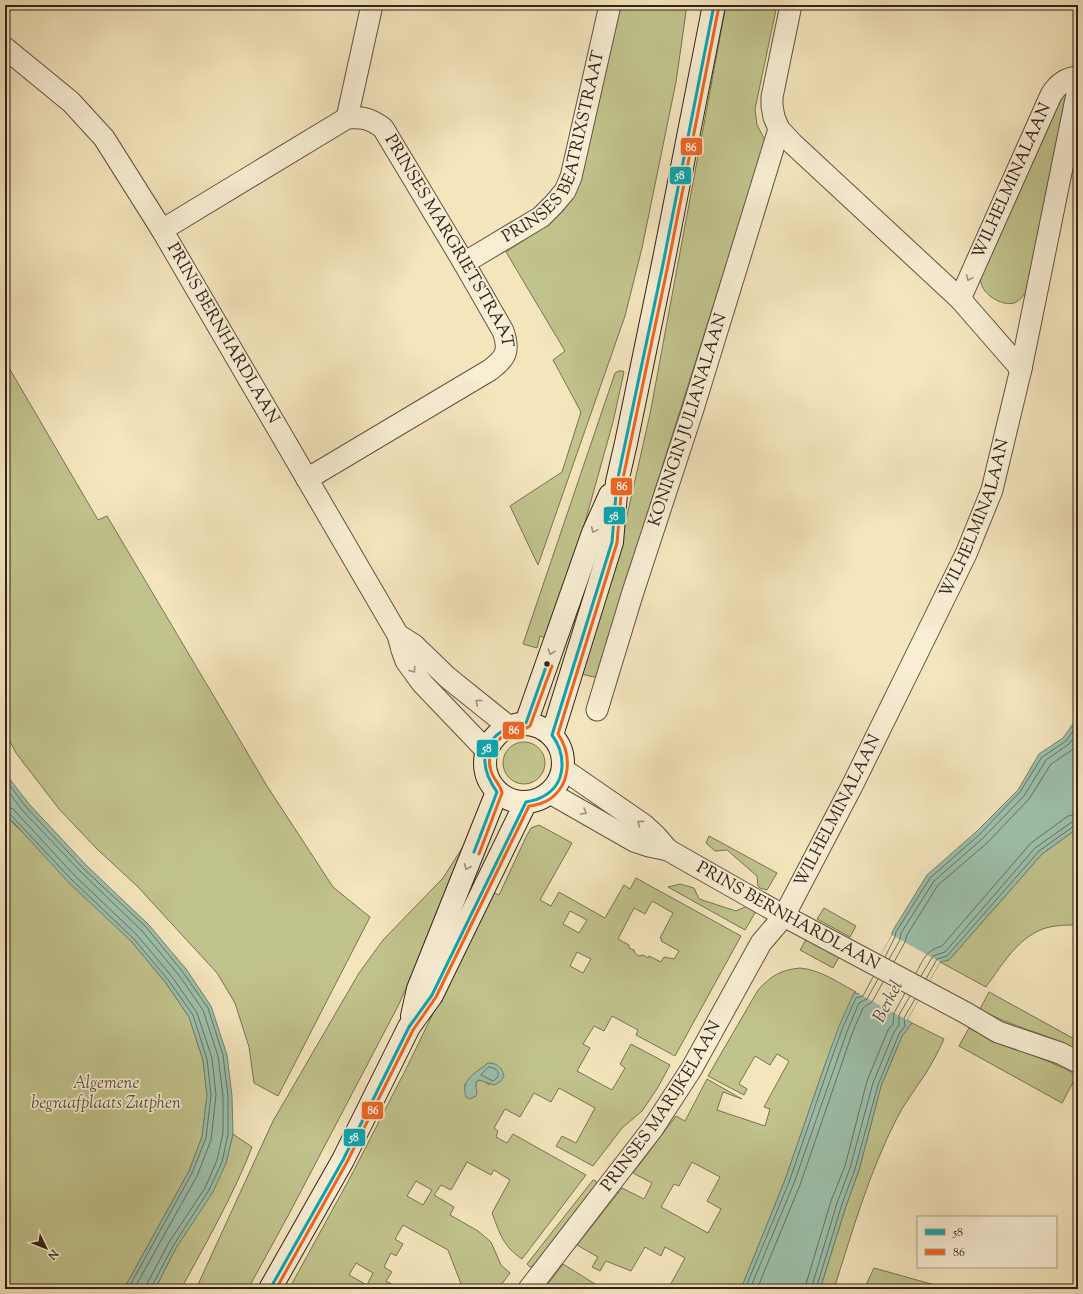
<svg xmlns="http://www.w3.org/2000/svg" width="1083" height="1294" font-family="'Sorts Mill Goudy',serif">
	<rect width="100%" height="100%" fill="#f4e5bd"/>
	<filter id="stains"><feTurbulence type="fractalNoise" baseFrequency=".005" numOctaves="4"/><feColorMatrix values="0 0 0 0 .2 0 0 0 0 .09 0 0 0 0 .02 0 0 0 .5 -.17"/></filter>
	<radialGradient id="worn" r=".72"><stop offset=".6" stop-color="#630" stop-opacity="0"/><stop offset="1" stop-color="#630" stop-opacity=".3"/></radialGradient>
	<g fill="#c1c38d" stroke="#7a7354" fill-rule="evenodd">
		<path d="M621,5H687L676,82L642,248L625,316L538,565L510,506L562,472L581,412L553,360L565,351L506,252L552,222L563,211L576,191Z"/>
		<path d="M726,5H777L755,109L757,125L765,140L758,169L740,221L647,515L598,678L577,673L626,520L650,414Z"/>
		<path d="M1067,91L1027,290C1024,295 1020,301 1014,303C1003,306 988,297 983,288C981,284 980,280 980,276L1061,95Z"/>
		<path d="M5,361L98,520L107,516L267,786L333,887L370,917L278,1096L254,1083L249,1047L235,1003L217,973L137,886L97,849L59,809L16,753L5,732Z"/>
		<path d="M619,371H623L624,372L613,422L572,569L549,639L540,636L537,648L523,644L615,373Z"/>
		<circle cx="524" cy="763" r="21"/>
		<path d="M5,813L10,820L131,941L166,983L189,1017L203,1060L207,1095L202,1137L189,1171L124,1289H5Z"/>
		<path d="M539,825L572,843L540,900L551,906L559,892L605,918L624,885L630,889L636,878L741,936L675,1056L636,1035L638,1030L612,1016L604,1031L594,1026L583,1044L590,1048L577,1071L612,1090L625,1068L620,1064L631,1044L670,1065L657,1089L642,1111L622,1128L593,1166L556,1146L562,1136L576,1143L595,1108L559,1088L551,1102L534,1093L520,1117L505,1109L494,1128L498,1131L496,1137L507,1143L513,1134L586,1175L522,1259C503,1246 500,1234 492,1213L510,1180L494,1170L491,1175L467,1162L451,1190L441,1185L434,1195L454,1207L450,1215L478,1231L491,1242L501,1265L510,1273L498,1289H463L448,1250L403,1225L395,1239L403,1244L396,1256L391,1253L384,1267L392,1272L386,1281L400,1289H289L351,1176L408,1065L492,892L499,895L527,835L531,828ZM652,901L673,913L660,938L662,939L661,941L679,951L674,959L664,957L661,962L649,956L648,958L643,955L639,956L635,953L634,950L629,948V945L618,939L634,908L645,914ZM570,911L587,920L579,933L563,924ZM577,952L591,959L583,973L570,966ZM488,1063L489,1085L484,1081L479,1080L476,1082V1087L464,1086L472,1076ZM416,1181L432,1190L423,1205L407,1196ZM356,1263L373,1273L367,1285L349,1275Z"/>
		<path d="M1078,828V925C1071,925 1063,925 1056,926C1023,929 1004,962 986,987L940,962L949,960L1042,854Z"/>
		<path d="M709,836L777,873L767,890L760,888L758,886L757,876L727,850L715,851L706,843Z"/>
		<path d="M464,845L423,951L398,1006L289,1214L248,1289H196L273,1121L359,973L383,940L443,878Z"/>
		<path d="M680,884L694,888L699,899L736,911L747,906L752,910L755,913L745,930L668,887Z"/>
		<path d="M824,908L856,926L850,937L817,919Z"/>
		<path d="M807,938L839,957L833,968L800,950Z"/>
		<path d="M800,968C821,970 837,982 856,992L854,993L826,1062L785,1180L741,1289H668L685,1258L665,1247L661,1256L645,1247L631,1271L606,1261L600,1271L592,1267L598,1257L577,1245L622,1188L644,1199L652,1183L633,1173L676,1116L685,1121L707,1079L742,1099L723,1092L717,1110L765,1126L770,1109L764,1107L789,1061L777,1054L770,1065L755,1056L739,1084L747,1089L744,1095L708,1076L758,990C771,976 780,970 800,968ZM692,1162L720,1177L707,1201L721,1209L708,1233L661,1207L674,1184L679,1186Z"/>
		<path d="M989,992L1078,1041V1049H1076C1045,1033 1010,1027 980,1009Z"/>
		<path d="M912,1023L944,1039C938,1052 932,1064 924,1076C914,1091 904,1104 896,1120C869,1173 852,1232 834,1289H820L846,1206L859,1170L881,1086L902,1036Z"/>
		<path d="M969,1028C1004,1047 1043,1056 1077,1075L1062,1103L959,1046Z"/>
		<path d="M233,1134L252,1147C233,1196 206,1243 181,1289H155L176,1248L226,1163Z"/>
		<path d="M593,1180L596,1181V1185L533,1266L530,1267L527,1264Z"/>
		<path d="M563,1264L603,1289H544Z"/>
		<path d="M874,1268L949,1289H864Z"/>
	</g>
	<g fill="#9dc0ac" stroke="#728172">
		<path d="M1078,717V828L1042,854L949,960L940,962L907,1020L912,1023L902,1036L881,1086L859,1170L846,1206L820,1289H741L785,1180L826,1062L839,1026L854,993L860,994L892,935V932L927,875L976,832L1018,790L1039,754L1063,738Z"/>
		<path d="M5,773L29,804L86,865L149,925L186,969L211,1006L227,1055L232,1096L233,1134L226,1163L213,1192L176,1248L155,1289H124L189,1171L202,1137L207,1095L203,1060L189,1017L166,983L131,941L68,882L5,813Z"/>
		<path d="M488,1063C497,1063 502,1067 504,1076L500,1082L494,1085L479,1080L476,1082V1087L477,1092L476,1096L470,1099L466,1097C460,1079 476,1073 488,1063Z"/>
	</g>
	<path fill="#f4e5bd" d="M892,935L940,962L907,1020L859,994Z"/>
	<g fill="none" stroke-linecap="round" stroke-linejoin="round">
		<g stroke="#687264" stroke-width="1">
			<path d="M5,779L26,807L83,868L146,927L182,971L208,1008L223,1055L228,1096V1134L222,1162L209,1190L173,1246L152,1286V1289"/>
			<path d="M5,787L22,810L80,871L142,931L178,974L203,1010L218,1056L223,1096V1133L217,1160L205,1188L168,1244L147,1284V1289"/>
			<path d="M5,806L13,809L75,876L137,935L173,978L197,1013L212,1058L216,1095L211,1140L197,1176L134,1289"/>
			<path d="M5,811L9,813L71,879L134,939L169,981L193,1015L207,1059L211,1095L206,1138L192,1173L128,1289"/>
			<path d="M885,957L895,937L896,932L930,878L979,835L1020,792L1042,757L1066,741L1078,724"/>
			<path d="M889,959L900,940L901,933L934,881L982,839L1024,796L1046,760L1069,744L1078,732"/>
			<path d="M894,962L905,942L907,935L938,885L987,843L1029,799L1051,764L1072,750L1078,742"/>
			<path d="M916,973C924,959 925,951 942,946L1031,843L1068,816L1078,814"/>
			<path d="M921,976L933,956L945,952L1035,848L1072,822L1078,820"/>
			<path d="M926,979L937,959L947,956L1039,851L1074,826L1078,825"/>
			<path d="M489,1067C499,1068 502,1076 493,1081L481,1075Z"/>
			<path d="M745,1289L789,1182L830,1063L843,1027L856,998L863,996L873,977"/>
			<path d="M750,1289L794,1183L848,1029L859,1003L867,999L878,979"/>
			<path d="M757,1289L800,1185L853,1031L863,1008L872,1002L883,982"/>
			<path d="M805,1289L806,1284L831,1201L845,1166L867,1081L888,1030L893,1024L894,1013L905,993"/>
			<path d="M811,1289L837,1203L850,1168L873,1083L894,1032L899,1025V1015L910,996"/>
			<path d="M816,1289L842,1204L855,1169L878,1085L899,1034L905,1026L904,1018L915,999"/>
		</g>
		<defs>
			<g id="street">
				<path d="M791,5L772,97V106L774,117L779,129L793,144L960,299L1021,369"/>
				<path id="s1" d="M5,48L71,102L104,138L162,230L398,635L402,650L406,661L422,683L486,750"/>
				<path d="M347,118L372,5"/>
				<path id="s2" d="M162,230L347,118C363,117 369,118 383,128L464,263L503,331C510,351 506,358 490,370L307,479"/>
				<path id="s3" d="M464,263L541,217L554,204L565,191L571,177L610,5"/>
				<path id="s4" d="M960,299L1051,95C1057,85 1065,78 1078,77"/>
				<path d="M398,635L414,645L447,677L508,726"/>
				<path id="s5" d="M597,710L632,595L693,409L779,129"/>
				<path d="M563,769L644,825L656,836L668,850"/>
				<path id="s6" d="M550,793L634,841L649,846L668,850L784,916L966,1013L998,1032L1060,1053L1078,1062"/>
				<path id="s7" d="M529,1289L653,1128L692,1068L761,943L784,916L852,786L966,554L992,490L1021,369L1078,89"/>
			</g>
			<g id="secondary">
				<path d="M526,723L593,533L610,495"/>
				<circle cx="524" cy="763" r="39"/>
				<path d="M552,735L612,542L617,482L626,443L663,264L714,5"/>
				<path d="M412,1016L418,989L497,792"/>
				<path d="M270,1289L343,1160L409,1027L432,995L526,802"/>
			</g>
		</defs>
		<use href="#street" stroke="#625444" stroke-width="23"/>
		<use href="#secondary" stroke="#32231c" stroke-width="24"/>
		<use href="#street" stroke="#f8eed4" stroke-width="21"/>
		<use href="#secondary" stroke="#f8eed4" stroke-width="22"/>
		<defs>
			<g id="bus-1">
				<path d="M474,852L497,792C473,758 486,730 526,723L547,664"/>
				<path d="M270,1289L343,1160L409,1027L432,995L526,802C532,801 539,799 544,796C567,783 566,754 552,735L612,542L617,482L663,264L714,5"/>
			</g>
			<g id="bus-2">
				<path d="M479,854L502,793C501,785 493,779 491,771C485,753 498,735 515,730C520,729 526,729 530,726L552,666"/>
				<path d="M276,1289L347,1162L413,1030L436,997L529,806C537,805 544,803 550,799C571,784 572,754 558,734L617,543L622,483L668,265L719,6"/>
			</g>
		</defs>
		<use href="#bus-1" stroke="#f8eed4" stroke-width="6"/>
		<use href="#bus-2" stroke="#f8eed4" stroke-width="6"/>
		<use href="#bus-1" stroke="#08a7b2" stroke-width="3"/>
		<use href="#bus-2" stroke="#f26522" stroke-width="3"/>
	</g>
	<defs><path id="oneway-chevron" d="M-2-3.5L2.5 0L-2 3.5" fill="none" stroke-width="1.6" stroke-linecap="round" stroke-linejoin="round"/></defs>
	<g stroke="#9f9381">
		<use href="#oneway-chevron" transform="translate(969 278) rotate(114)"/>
		<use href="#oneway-chevron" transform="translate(594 530) rotate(114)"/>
		<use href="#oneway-chevron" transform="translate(551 652) rotate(109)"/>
		<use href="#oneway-chevron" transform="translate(413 670) rotate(54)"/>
		<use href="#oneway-chevron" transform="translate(478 702) rotate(-141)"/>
		<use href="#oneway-chevron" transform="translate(584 812) rotate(30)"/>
		<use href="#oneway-chevron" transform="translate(640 823) rotate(-144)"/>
		<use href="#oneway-chevron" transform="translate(467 867) rotate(112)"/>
	</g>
	<circle fill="#32231c" stroke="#f8eed4" stroke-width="1.5" cx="547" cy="664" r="3.5"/>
	<g text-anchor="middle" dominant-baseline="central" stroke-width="3.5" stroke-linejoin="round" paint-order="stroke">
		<g font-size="17" fill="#32231c" stroke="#f8eed4">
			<text stroke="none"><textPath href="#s3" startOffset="158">PRINSES BEATRIXSTRAAT</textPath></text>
			<text stroke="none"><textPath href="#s4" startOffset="129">WILHELMINALAAN</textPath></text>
			<text stroke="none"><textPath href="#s2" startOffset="386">PRINSES MARGRIETSTRAAT</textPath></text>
			<text stroke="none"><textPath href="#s1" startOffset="363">PRINS BERNHARDLAAN</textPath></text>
			<text stroke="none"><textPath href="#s5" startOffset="304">KONINGIN JULIANALAAN</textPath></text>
			<text stroke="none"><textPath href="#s7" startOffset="895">WILHELMINALAAN</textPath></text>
			<text stroke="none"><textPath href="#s7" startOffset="571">WILHELMINALAAN</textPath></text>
			<text stroke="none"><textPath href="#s6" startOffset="269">PRINS BERNHARDLAAN</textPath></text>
			<text stroke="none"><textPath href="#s7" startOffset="226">PRINSES MARIJKELAAN</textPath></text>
		</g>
		<g font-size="17" font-style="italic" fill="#5d533e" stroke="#f8eed4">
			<text x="106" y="1084">Algemene<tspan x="106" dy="20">begraafplaats Zutphen</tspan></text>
		</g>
		<g font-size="18" font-style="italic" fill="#525247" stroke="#f8eed4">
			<text transform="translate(889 1002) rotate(-63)">Berkel</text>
		</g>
	</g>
	<g stroke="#f8eed4" stroke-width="1.5">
		<rect x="680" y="137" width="23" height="19" rx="4" fill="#f26522"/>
		<rect x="669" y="166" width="23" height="19" rx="4" fill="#08a7b2"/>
		<rect x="610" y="477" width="23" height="19" rx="4" fill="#f26522"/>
		<rect x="603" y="506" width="23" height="19" rx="4" fill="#08a7b2"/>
		<rect x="502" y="721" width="23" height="19" rx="4" fill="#f26522"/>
		<rect x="476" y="739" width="23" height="19" rx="4" fill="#08a7b2"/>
		<rect x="361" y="1101" width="23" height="19" rx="4" fill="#f26522"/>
		<rect x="343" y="1128" width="23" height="19" rx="4" fill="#08a7b2"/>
	</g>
	<g font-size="11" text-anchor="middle" font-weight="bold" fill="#fff">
		<text x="691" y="151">86</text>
		<text x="680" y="179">58</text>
		<text x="622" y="490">86</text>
		<text x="614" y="520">58</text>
		<text x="514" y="734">86</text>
		<text x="487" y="752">58</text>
		<text x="373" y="1114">86</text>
		<text x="354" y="1141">58</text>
	</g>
	<rect width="1083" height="1294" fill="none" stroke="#f4e5bd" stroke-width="20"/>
	<rect x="6" y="6" width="1071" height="1282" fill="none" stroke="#32231c" stroke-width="2"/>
	<rect x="10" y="10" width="1063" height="1274" fill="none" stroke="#32231c"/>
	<rect x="917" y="1216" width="140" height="52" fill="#f8eed4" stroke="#a99d8a"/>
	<rect x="925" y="1229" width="20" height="6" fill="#08a7b2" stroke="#a99d8a"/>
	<text x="953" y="1236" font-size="12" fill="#32231c">58</text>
	<rect x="925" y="1249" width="20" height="6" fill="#f26522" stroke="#a99d8a"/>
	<text x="953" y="1256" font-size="12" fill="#32231c">86</text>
	<g transform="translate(46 1248) rotate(133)" stroke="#f8eed4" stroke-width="3" paint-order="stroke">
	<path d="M0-3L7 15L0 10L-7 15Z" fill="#32231c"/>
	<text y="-6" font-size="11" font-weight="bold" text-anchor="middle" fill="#32231c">N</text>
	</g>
	<rect width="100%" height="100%" filter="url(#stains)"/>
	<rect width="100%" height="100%" fill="url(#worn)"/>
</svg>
